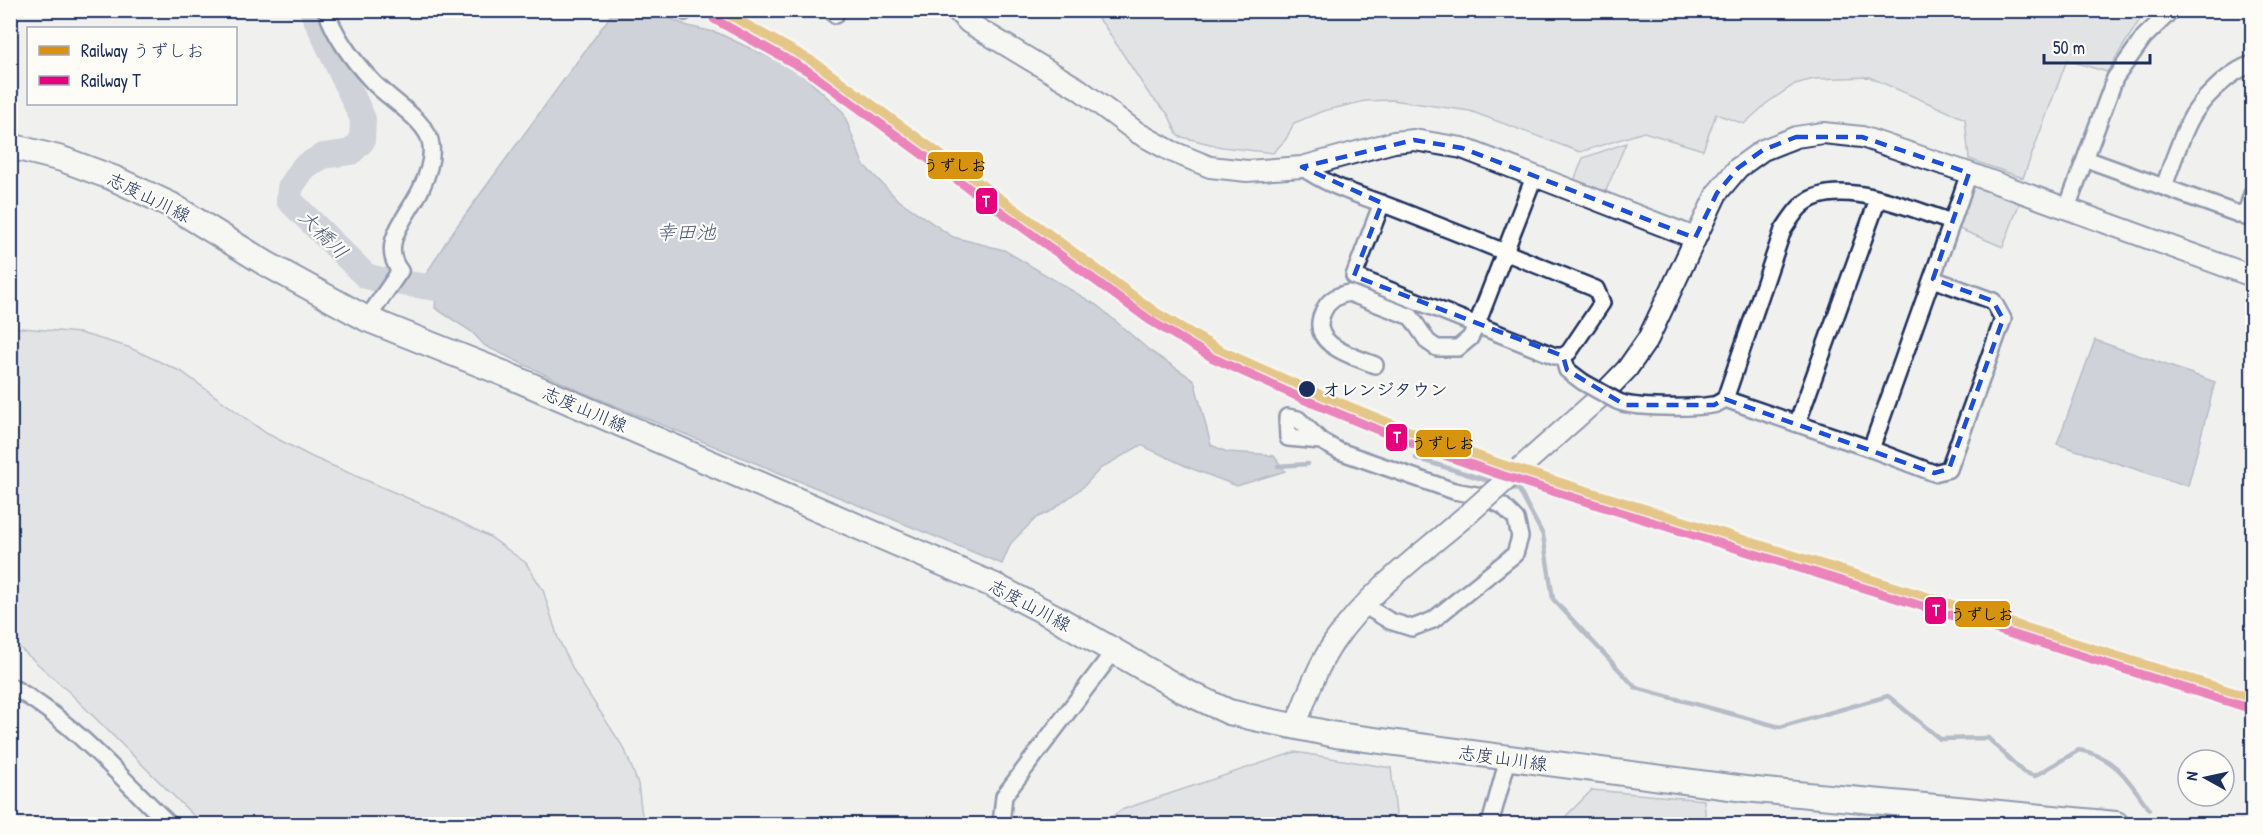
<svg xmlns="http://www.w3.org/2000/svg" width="2263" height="835" font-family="'Patrick Hand','Klee One',sans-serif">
	<rect width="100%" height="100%" fill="#f0f0ee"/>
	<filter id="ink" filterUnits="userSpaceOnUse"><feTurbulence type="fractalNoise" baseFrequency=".0167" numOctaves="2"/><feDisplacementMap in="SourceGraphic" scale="12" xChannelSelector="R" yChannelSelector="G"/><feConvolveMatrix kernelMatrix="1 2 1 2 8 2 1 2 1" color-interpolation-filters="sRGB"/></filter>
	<g filter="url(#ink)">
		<g fill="#d0d3d8" stroke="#76819b" stroke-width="1.5">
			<path d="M1091,11H2150L2142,16L2107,72L2067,60L2023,178L1969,159L1965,119L1869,77L1814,79L1795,84L1767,103L1744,124L1716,114L1703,150L1644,132L1580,152L1470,111L1392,100L1365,101L1323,111L1294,123L1286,139L1273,153L1222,147L1178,136L1168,114L1149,94L1104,25Z"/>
			<path d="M1626,143L1605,193L1574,181L1583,158Z"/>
			<path d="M1973,182L2021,199L2003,247L1957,228Z"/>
			<path d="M10,327L80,333L128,347L182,372L266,433L312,457L440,512L490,537L526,563L543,590L558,638L575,673L625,750L638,784L643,824H202L68,691L11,640Z"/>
			<path d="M1295,752L1391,768L1397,824H1102L1121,810Z"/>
			<path d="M1592,790L1704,800L1706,824H1558Z"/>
		</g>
		<g fill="#a7adbd" stroke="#6f7b97" stroke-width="1.5">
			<path d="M614,11H652L688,26L718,33L800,72L843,112L863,164L897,199L953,237L1004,250L1098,306L1150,351L1194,380L1211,445L1227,452L1261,454L1274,456L1285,471L1237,486L1190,468L1141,445L1101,468L1083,487L1051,511L1036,518L1011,543L1002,564L582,392L485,346L472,332L435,308L436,297L420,284L449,237Z"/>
			<path d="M2095,340L2215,382L2188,486L2057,444Z"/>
		</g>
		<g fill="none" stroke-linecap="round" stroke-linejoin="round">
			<g stroke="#6f7b97" stroke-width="4.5">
				<path d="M1416,458L1495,483"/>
				<path d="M1278,466L1308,464"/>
				<path d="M1506,486L1519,490L1543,535L1553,599L1636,688L1780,727L1888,696L1940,739L1988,738L2023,772L2035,776L2079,750C2115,756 2129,781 2149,809"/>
			</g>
			<path stroke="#a7adbd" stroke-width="26" d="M312,10L363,119L362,141L351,152L323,156L304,167L290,188L289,200L366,276L381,280L456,291"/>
			<defs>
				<path id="pedestrian" d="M685,14L690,10"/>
				<g id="minor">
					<path d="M326,10C335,37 354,62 373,82C389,99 429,122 431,145C433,159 427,176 421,189C409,215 378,243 400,271L367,319"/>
					<path d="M833,10L835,15"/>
					<path d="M2086,159L2252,219"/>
					<path d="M1302,167C1330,188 1367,197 1399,210C1465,236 1530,262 1596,289L1602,303L1569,352L1563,356H1555L1354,276L1382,203"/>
					<path d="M2164,187C2171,166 2179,143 2189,122C2199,101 2230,71 2252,64"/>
					<path d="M2067,208L2115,78L2144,37L2172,10"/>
					<path d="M2245,217L2252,194"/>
					<path d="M1952,222L1969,173"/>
					<path d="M1563,356L1567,370L1583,382"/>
					<path d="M1375,365C1353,356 1308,345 1323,312C1328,300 1337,295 1349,293L1411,317L1428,342L1437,348H1458L1470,338L1477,324L1534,177"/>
					<path d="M1725,399L1871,449L1934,473L1949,469L2003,319L1993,301L1933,279"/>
					<path d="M1617,401C1632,409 1694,408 1712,405C1716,405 1720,402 1725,399L1783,230C1788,223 1793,214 1800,207C1834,173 1912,210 1952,222L1871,449"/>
					<path d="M1797,424L1878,199"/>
					<path d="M1321,441L1288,438L1287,417L1298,419L1321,441L1339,451L1454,491L1482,496L1503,506L1516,519L1520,537L1515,554L1433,620L1412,628L1390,621L1365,606"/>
					<path d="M10,686C70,718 120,777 169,824"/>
					<path d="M1001,824L1004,796L1114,651"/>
					<path d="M1490,824L1508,759"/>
				</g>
				<g id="tertiary">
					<path d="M956,10L969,23L1079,89L1138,133L1171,151L1210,167L1247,171L1302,167L1394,142L1414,140L1462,148L1695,238"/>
					<path d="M1555,437L1599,398L1627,369L1648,339L1717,193L1738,168L1763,150L1796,137L1823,133L1862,137L1969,173L2252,276"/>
					<path d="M1295,727C1306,698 1317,667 1334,642C1368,592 1422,553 1468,514"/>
				</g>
				<path id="primary" d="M10,146L62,159L113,178L171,205L265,263L367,319L505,374L993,585L1055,617L1182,690L1229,712L1259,719L1336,735L1745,789L2116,824"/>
			</defs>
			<use href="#pedestrian" stroke="#1b2f5e" stroke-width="16"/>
			<use href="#minor" stroke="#1b2f5e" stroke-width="20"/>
			<use href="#tertiary" stroke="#1b2f5e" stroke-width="24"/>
			<use href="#primary" stroke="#1b2f5e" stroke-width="28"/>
			<use href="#pedestrian" stroke="#fdfcf7" stroke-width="12"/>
			<use href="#minor" stroke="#fdfcf7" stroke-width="15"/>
			<use href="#tertiary" stroke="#fdfcf7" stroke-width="20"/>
			<use href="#primary" stroke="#fdfcf7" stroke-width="24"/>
			<defs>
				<path id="minor-bridge" d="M1583,382L1617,401"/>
				<path id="tertiary-bridge" d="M1468,514L1555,437"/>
			</defs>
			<use href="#minor-bridge" stroke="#1b2f5e" stroke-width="20" stroke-linecap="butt"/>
			<use href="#tertiary-bridge" stroke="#1b2f5e" stroke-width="24" stroke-linecap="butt"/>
			<use href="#minor-bridge" stroke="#fdfcf7" stroke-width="15"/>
			<use href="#tertiary-bridge" stroke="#fdfcf7" stroke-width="20"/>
			<defs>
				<path id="rail-1" d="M720,10L814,62L1157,313L1218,349L1307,389L1409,431L1501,464L2252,698"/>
				<path id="rail-2" d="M714,19L808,71L1151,321L1213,358L1303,399L1405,441L1498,474L2249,708"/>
			</defs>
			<use href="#rail-1" stroke="#fdfcf7" stroke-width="14"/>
			<use href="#rail-2" stroke="#fdfcf7" stroke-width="14"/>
			<use href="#rail-1" stroke="#d6940e" stroke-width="9"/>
			<use href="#rail-2" stroke="#e5007d" stroke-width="9"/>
		</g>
	</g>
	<path d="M0 0H2263V835H0ZM1796,137H1862L1969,173L1933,279L1993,301L2003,319L1949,469L1934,473L1725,399L1714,405H1625L1567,370L1563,356L1354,276L1382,203L1302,167L1414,140L1462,148L1695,238L1717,193L1738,168L1763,150Z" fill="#f0f0ee" fill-opacity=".55" fill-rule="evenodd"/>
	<path fill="none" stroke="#1d4ed8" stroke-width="4.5" stroke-dasharray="12 8" stroke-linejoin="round" d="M1796,137H1862L1969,173L1933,279L1993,301L2003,319L1949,469L1934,473L1725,399L1714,405H1625L1567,370L1563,356L1354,276L1382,203L1302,167L1414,140L1462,148L1695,238L1717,193L1738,168L1763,150Z"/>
	<circle fill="#1b2f5e" stroke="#fdfcf7" stroke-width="2" cx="1307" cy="389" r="9"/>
	<g text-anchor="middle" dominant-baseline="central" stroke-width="4.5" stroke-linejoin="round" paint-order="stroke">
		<g font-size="18" fill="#1b2f5e" stroke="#fdfcf7">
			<text transform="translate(149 197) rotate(26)">志度山川線</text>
			<text transform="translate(585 409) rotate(23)">志度山川線</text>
			<text transform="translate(1030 605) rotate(28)">志度山川線</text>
			<text transform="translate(1503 758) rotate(8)">志度山川線</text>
		</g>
		<g font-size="18" font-weight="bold" fill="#1b2f5e" stroke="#fdfcf7" text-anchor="start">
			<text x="1322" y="389">オレンジタウン</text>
		</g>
		<g font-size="20" font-style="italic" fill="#4c5b7f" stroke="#fdfcf7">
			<text x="686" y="231">幸田池</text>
			<text transform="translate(324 234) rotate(45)">大橋川</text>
		</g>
	</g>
	<g stroke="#fdfcf7" stroke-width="2">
		<rect x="927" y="151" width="57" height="29" rx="6" fill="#d6940e"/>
		<rect x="975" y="187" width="23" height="28" rx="6" fill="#e5007d"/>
		<rect x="1385" y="423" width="23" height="29" rx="6" fill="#e5007d"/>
		<rect x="1415" y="429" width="57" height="29" rx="6" fill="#d6940e"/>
		<rect x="1924" y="596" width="23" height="29" rx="6" fill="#e5007d"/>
		<rect x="1954" y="600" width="57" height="28" rx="6" fill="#d6940e"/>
	</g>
	<g font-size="16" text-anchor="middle" font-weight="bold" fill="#fff">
		<text x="986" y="207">T</text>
		<text x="1397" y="443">T</text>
		<text x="1936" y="616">T</text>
	</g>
	<g font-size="16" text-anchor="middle" font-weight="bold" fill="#111">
		<text x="955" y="171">うずしお</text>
		<text x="1443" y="449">うずしお</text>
		<text x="1982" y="620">うずしお</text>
	</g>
	<rect width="2263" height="835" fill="none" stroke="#fdfcf7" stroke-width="36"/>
	<rect x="18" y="18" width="2227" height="799" fill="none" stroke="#1b2f5e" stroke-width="2" filter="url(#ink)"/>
	<rect x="27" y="27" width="210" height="78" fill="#fdfcf7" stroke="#a3aaba" stroke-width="1.5"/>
	<rect x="39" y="46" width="30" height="9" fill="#d6940e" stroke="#a3aaba" stroke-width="1.5"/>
	<text x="81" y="57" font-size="18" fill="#1b2f5e">Railway うずしお</text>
	<rect x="39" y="76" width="30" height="9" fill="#e5007d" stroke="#a3aaba" stroke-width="1.5"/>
	<text x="81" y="87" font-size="18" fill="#1b2f5e">Railway T</text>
	<g transform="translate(2206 778) rotate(278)"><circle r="28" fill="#fdfcf7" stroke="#a3aaba" stroke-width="1.5"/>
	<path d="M0-4.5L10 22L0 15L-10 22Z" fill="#1b2f5e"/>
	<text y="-9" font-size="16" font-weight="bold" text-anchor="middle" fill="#1b2f5e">N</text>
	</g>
	<path d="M2044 54v9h106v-9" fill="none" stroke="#1b2f5e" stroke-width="3"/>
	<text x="2053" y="54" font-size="18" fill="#1b2f5e" stroke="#fdfcf7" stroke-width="4.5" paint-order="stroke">50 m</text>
</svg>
